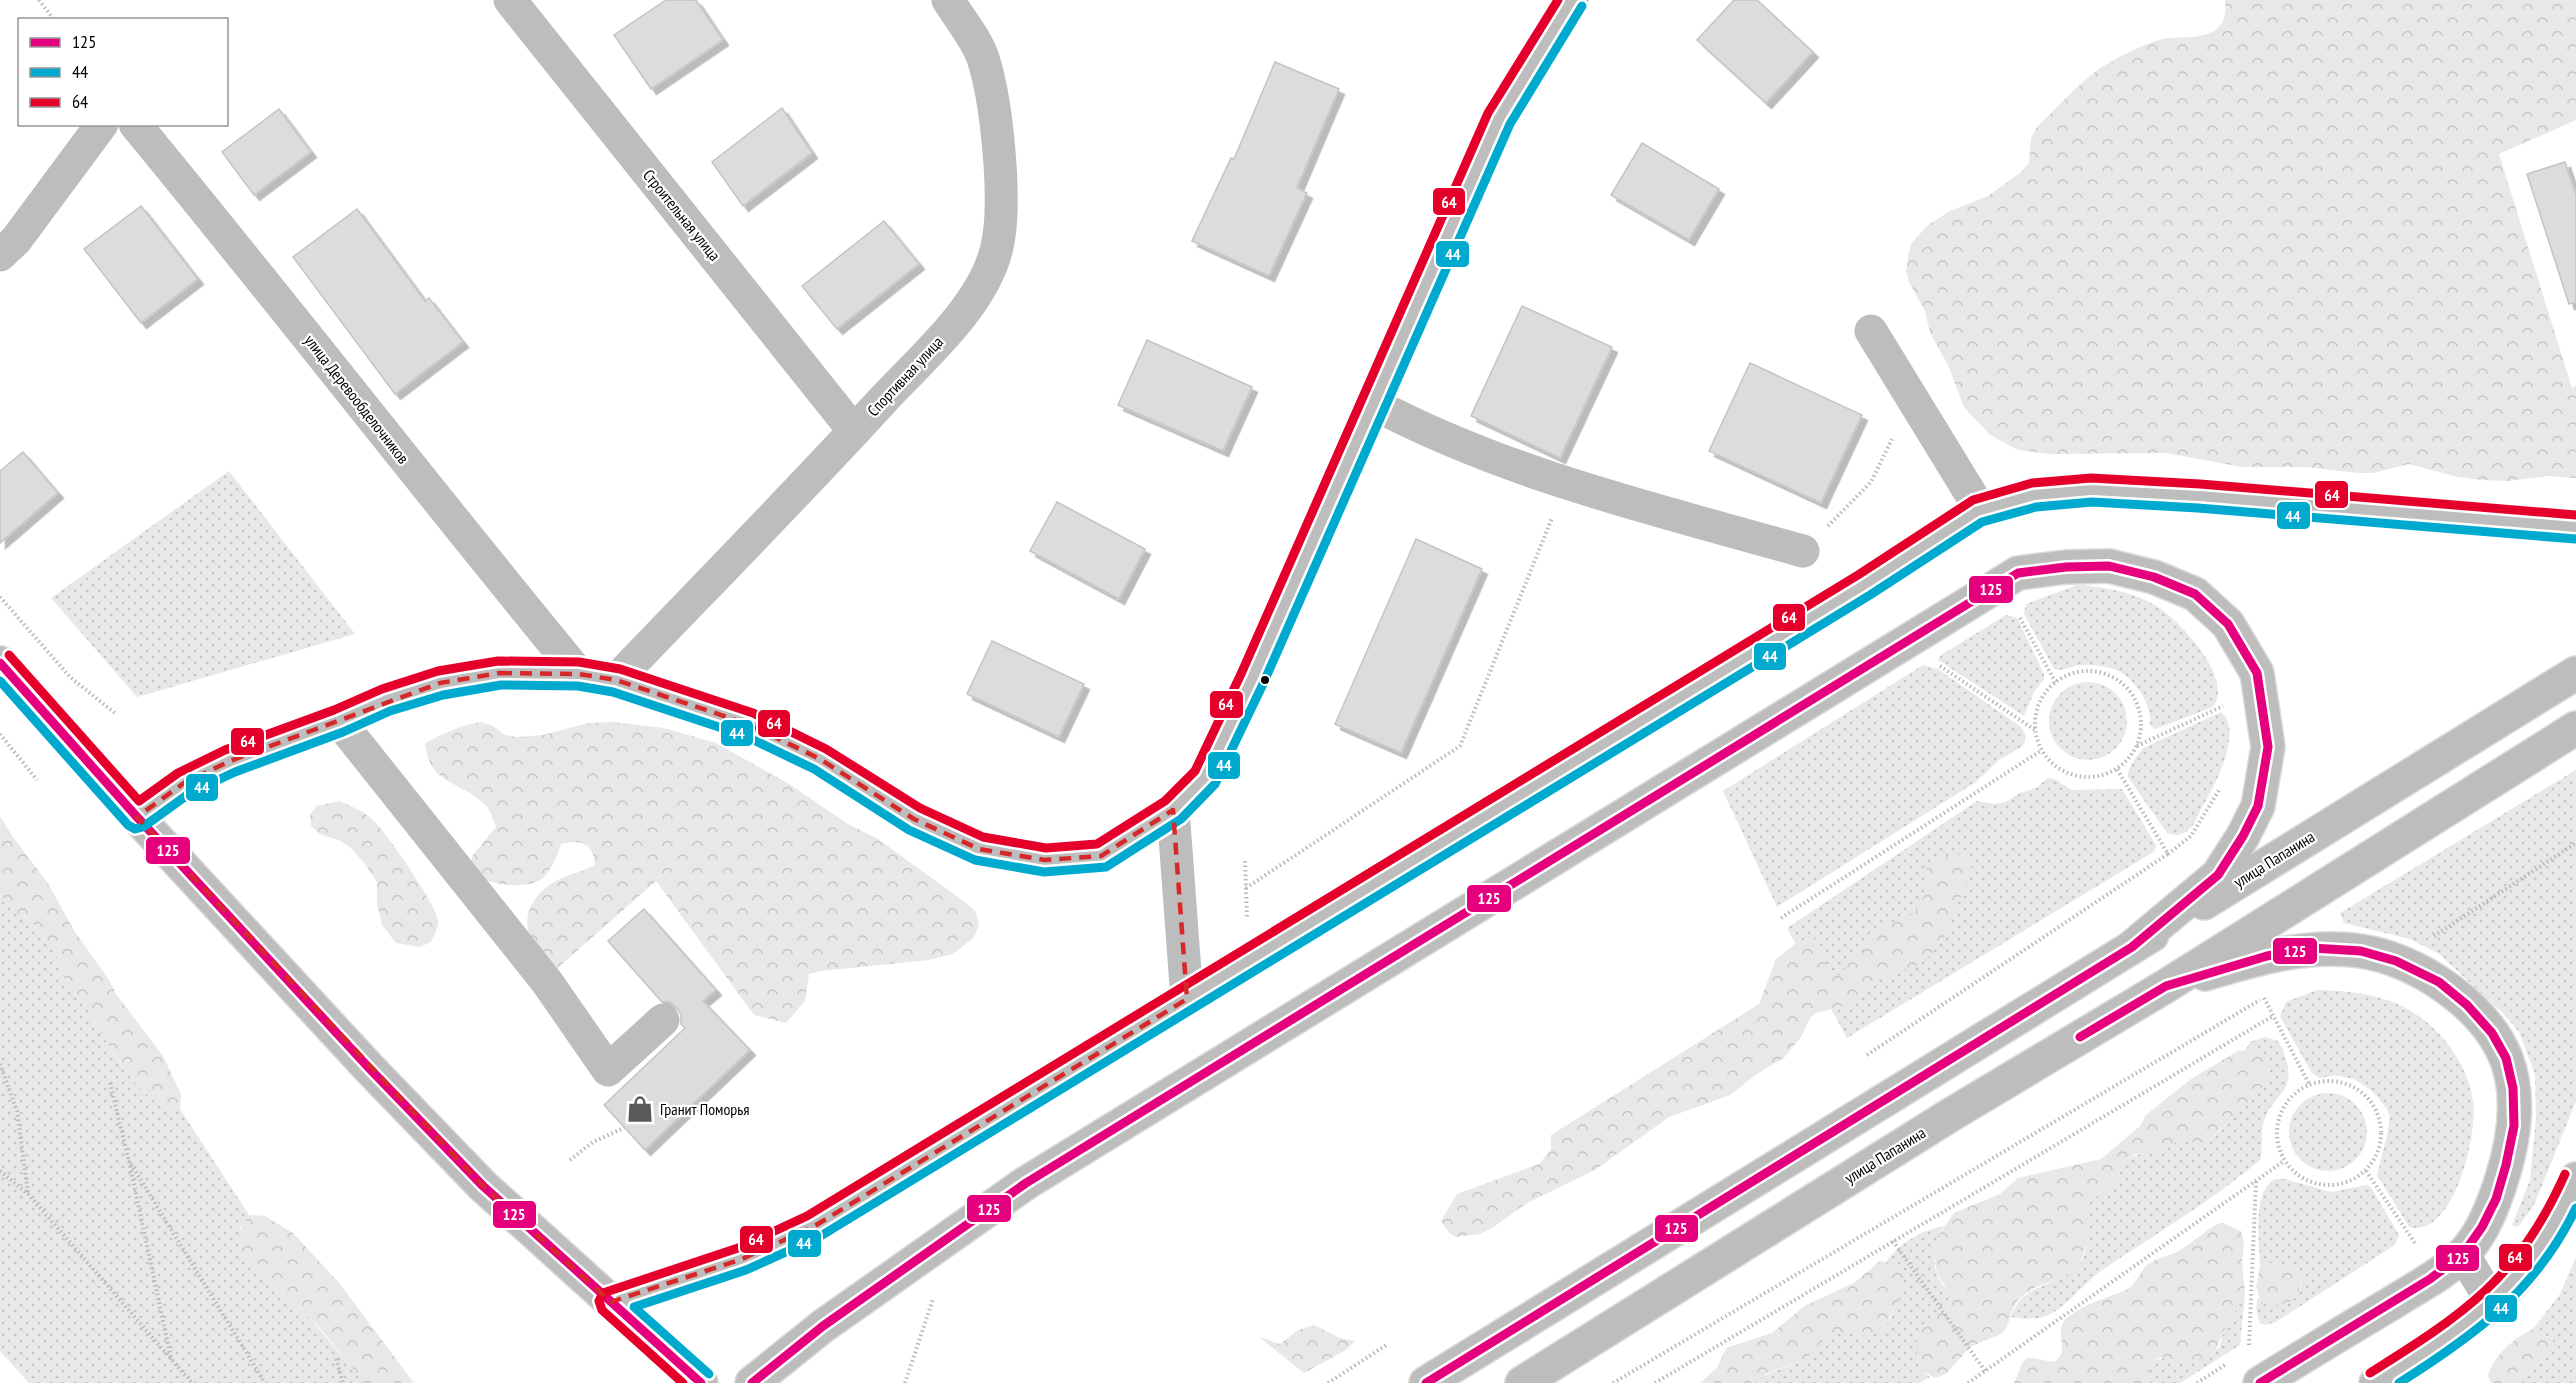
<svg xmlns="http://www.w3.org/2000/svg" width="2576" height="1383" font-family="'PT Sans Narrow',sans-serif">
	<defs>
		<pattern id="grass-dots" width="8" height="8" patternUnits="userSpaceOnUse" patternTransform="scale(1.5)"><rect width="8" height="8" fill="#e8e8e8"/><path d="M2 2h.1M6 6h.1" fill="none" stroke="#c5c5c5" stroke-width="1.8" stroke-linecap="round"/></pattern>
		<pattern id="forest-crowns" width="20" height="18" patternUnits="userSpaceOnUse" patternTransform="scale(1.5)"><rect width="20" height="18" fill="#e8e8e8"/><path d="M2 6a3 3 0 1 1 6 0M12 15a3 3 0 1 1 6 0" fill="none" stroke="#c5c5c5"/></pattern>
		<filter id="shadow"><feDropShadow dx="5.5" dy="5.5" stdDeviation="0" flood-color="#0004"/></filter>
	</defs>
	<rect width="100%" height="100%" fill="#fff"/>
	<g fill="url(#grass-dots)">
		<path d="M229,471L355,634L137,697L51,598Z"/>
		<path d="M2077,585C2104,587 2130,591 2153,604C2178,618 2235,678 2213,707L2155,729L2150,725C2152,705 2138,684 2122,673C2112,666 2093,665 2081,665C2071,666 2063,672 2054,669L2024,614L2026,604Z"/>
		<path d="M2006,615L2017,618L2044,674V679L2034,692L2024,716L1938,660L1941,655Z"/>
		<path d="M1923,665L1938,669L2021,727L2026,736L2023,746L1999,760L1976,782L1777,907L1723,791Z"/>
		<circle cx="2088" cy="721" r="39"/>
		<path d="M2221,712C2245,732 2212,791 2200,811C2197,817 2194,826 2188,830C2182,836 2174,836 2167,833L2128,777C2127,767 2138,756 2143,748Z"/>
		<path d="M2576,770V1101L2534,1205L2518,1227L2512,1225L2530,1180L2536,1118L2535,1074L2519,1032L2503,1013L2439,954L2410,939L2344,923L2340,913Z"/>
		<path d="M2048,778L2056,780L2072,790L2122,789L2156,845L2155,851L1847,1038L1787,928L1977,801L1994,804L2006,802L2020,793L2036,788Z"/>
		<path d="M0,894L18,916L30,919C36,931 46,937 53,948C59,958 58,969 64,978C71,989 82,999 89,1011C106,1041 141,1110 180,1109L249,1215L240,1228L246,1256L255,1269L266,1282L308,1316L365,1383H29L0,1351Z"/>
		<path d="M2317,990C2346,991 2375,993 2402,1006C2438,1024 2468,1062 2473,1102C2478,1133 2454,1239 2409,1227L2377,1175L2387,1135L2390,1117L2386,1107L2372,1091L2354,1079L2335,1075L2320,1078L2311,1072L2280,1016L2286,1002Z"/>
		<path d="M2265,1037L2278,1041C2283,1048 2285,1056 2287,1063C2294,1092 2274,1095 2265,1118C2259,1132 2264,1146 2260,1160C2211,1202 2153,1235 2101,1271C2081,1285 2067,1309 2043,1317C2033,1320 2022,1318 2011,1317C2022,1280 2062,1289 2081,1261C2093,1244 2084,1222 2088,1203L2115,1182L2126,1159L2180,1140L2202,1144C2214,1137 2220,1130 2229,1120C2245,1103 2263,1093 2270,1069L2250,1049L2245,1051L2250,1042Z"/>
		<circle cx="2328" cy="1132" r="39"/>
		<path d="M2275,1179H2285L2331,1192L2367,1185L2371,1187L2399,1235L2395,1245L2276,1322L2266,1325L2260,1323C2257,1315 2255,1307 2258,1298L2261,1303C2281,1307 2300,1303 2302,1279L2272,1263L2260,1267C2260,1244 2251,1192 2275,1179Z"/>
		<path d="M1944,1226C1934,1239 1931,1261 1938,1277C1943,1288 1953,1292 1950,1306C1922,1327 1910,1331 1921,1370L1930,1377L1919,1383H1754C1765,1373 1776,1371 1788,1366C1805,1360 1817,1337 1835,1334C1852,1331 1865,1337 1882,1331L1891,1317L1904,1282L1895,1267L1886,1262C1900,1243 1921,1230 1944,1226Z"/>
		<path d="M2576,1257V1383H2513L2552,1352L2553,1340L2533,1329L2560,1294Z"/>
		<path d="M2245,1294L2240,1345L2180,1383H2148L2149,1366L2152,1361L2158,1359L2168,1358L2183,1362L2210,1355L2219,1348L2224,1330Z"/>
	</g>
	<g fill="url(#forest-crowns)">
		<path d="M2225,0H2576V120L2499,154L2572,388L2576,385V478L2547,476L2508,481L2481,480L2458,477L2409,464L2373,473H2358L2306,467H2242L2166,453L2049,454L2018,450L1990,435L1964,407L1947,363L1930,333L1925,311L1909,282L1906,271L1908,257L1911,244L1928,225L1950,211L1988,196L2020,173L2029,163L2031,138L2037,127C2057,108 2086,75 2109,63C2124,54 2143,45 2159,40C2180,34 2203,43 2220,26C2226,19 2226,9 2225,0Z"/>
		<path d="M481,722L493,726L505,735L517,737L543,735L588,723L613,722L664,728L716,743L789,784L848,824L878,839L966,903L976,912L979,926L973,938L953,954L929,960L821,971L809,974L805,1001L786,1023L754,1015L656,881L552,973C545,961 536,949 530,936C520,912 539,888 560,879C572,873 584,871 595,865C593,843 581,839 561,844C558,855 550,874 540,880C525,889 494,885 479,877C475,875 473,870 470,866L473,855L496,827C493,820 491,811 486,806C463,780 429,787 425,743C443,734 460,725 481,722Z"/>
		<path d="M340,801C351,806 363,811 372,819C385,830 436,905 438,920C439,927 434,935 431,942L420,947L396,943L382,925L377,904V882L365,864L351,848L341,841L320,834L311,826L310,815L316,806Z"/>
		<path d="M0,816L13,837L47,882L75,932L109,980L116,994L163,1056L181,1094L180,1109C142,1110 106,1041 89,1011C82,999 71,990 64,978C58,969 59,958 53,948C46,937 36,931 30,919L18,916L0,894Z"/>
		<path d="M1956,854L1965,856L1971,862V872L1944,937L1929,957L1915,966L1876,980L1845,1006L1816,1013L1810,1018L1801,1037L1784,1058L1758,1073L1730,1095L1669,1117L1595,1170L1527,1203L1495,1226L1480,1234L1456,1237L1450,1234L1441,1221L1457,1194L1539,1164L1551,1150V1135L1759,1004L1776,959L1795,944L1811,936C1833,949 1814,979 1845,975V962C1850,956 1860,958 1864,951C1868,943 1866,935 1873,930C1887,919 1904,925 1918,908C1936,886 1905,864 1956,854Z"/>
		<path d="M2256,1049L2262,1053L2269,1063C2271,1089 2245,1104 2230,1119C2220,1129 2214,1137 2202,1144L2180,1140L2164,1150L2136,1154L2126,1159L2115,1182L2088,1203C2085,1217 2090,1230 2087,1244C2074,1291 2045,1273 2019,1299C2010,1308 2011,1323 2003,1333L1970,1347L1946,1374L1935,1378L1921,1370C1914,1355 1915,1330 1929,1319C1936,1314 1944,1311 1950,1306L1948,1291L1937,1274L1934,1252L1938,1236L1954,1213L2000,1194L2018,1178L2101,1159L2140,1126L2146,1115L2191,1079L2238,1051Z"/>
		<path d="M249,1215L265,1216L293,1233L340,1284L414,1383H365C348,1365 335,1345 318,1326C296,1302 248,1277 240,1244C237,1232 243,1224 249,1215Z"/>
		<path d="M2223,1223L2241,1231L2244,1244L2242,1262L2245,1294L2224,1330L2215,1352C2206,1358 2193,1363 2183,1362C2173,1361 2158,1352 2150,1364C2148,1368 2149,1377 2148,1383H2014C2028,1351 2021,1357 2054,1362C2072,1351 2052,1331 2067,1318C2084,1304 2106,1298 2126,1290C2137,1285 2140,1269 2150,1263C2159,1257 2171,1256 2180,1250C2193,1242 2204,1232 2217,1224Z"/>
		<path d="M1880,1261C1890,1262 1905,1271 1904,1282C1904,1291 1887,1324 1882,1331L1864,1336L1855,1333L1833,1334L1823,1340L1806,1359L1767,1373L1754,1383H1700L1717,1368L1726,1348L1772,1333L1806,1305L1854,1283Z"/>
		<path d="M2272,1263L2290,1267L2302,1279L2297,1297C2286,1305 2274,1308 2261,1303L2256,1287L2260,1267Z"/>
		<path d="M1314,1325L1340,1338L1355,1341L1346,1350L1304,1373L1259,1337L1280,1344L1298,1330Z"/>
		<path d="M2533,1329L2553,1340L2552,1352L2513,1383H2491L2488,1376C2492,1357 2515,1337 2533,1329Z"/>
	</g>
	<g fill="#dcdcdc" stroke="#c4c4c4" stroke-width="1.5" filter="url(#shadow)">
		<path d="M666,0H696L723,40L651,89L614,35Z"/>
		<path d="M1734,0H1757L1813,52L1766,103L1697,40Z"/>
		<path d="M1275,62L1339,89L1297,188L1307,193L1269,276L1192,241L1231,158L1234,159Z"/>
		<path d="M782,108L812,153L743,206L712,162Z"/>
		<path d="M279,109L311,152L254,195L222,152Z"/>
		<path d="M1642,143L1719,189L1689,240L1611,195Z"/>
		<path d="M2565,162L2576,195V303L2569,304L2527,174Z"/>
		<path d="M141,206L198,279L141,323L84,249Z"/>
		<path d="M357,209L425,301L429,298L463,342L395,394L293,257Z"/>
		<path d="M884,221L919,264L837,329L802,286Z"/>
		<path d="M1522,306L1612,347L1560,458L1471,416Z"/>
		<path d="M1147,340L1252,387L1223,451L1118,405Z"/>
		<path d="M1750,363L1862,415L1821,503L1709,451Z"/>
		<path d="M23,452L58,493L0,543V471Z"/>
		<path d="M1057,502L1145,549L1119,599L1030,551Z"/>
		<path d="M1416,539L1482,569L1401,753L1335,724Z"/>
		<path d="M992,641L1084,684L1059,737L967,694Z"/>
		<path d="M644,909L716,990L703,1001L750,1050L645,1150L604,1105L685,1028L681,1024V1015L677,1008L669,1002H662L608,941Z"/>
	</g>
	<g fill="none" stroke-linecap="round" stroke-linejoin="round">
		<defs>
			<g id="major">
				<path d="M0,663L137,817L369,1068L483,1186L701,1383"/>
				<path d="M2204,903L2576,673"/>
				<path d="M2205,974C2256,959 2307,943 2361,951C2417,960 2484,1004 2506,1058C2521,1096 2514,1140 2502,1178C2494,1204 2483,1234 2463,1254C2444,1274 2415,1288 2392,1303C2348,1329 2304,1356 2260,1383"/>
				<path d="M611,1302L742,1259L813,1227L1864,585L1977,511L2034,495L2092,490L2199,496L2576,527"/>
				<path d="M752,1383L823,1326L1026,1183L2018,573L2066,567L2109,566L2154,577L2195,594L2228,624L2257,673L2268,747L2258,806L2243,836L2218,875L2132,947"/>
				<path d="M1426,1383L2152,935"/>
				<path d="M1522,1383L1952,1114L2166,986L2576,728"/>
				<path d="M2376,1383C2421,1355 2478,1321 2514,1281C2541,1251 2560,1216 2576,1179"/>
			</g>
		</defs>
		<use href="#major" stroke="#dbdbdb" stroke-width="36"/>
		<g stroke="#b8b8b8" stroke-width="4" stroke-dasharray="1.5 3" stroke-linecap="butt">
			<path d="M39,0L54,20"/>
			<path d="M1828,526L1871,482L1892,439"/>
			<path d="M0,597L70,677L116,714"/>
			<path d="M2020,618L2056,683"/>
			<path d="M1940,666L2035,730"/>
			<circle cx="2088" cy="724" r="53"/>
			<path d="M0,734L37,780"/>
			<path d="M2137,746L2223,706"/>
			<path d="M2168,854L2191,836L2219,790"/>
			<path d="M1245,861L1247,917"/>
			<path d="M1246,888L1460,746L1552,518"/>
			<path d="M1781,918L2042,750"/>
			<path d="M2434,936L2576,843"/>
			<path d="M2264,998L2309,1084"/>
			<path d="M1867,1055L2168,854L2117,769"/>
			<path d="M0,1064L17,1111L28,1193"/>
			<circle cx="2329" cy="1133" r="52"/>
			<path d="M110,1083L129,1161L171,1358"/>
			<path d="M570,1160L593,1142L624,1128"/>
			<path d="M131,1164L265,1383"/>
			<path d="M0,1171L28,1194L192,1383"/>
			<path d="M2366,1171L2415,1243"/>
			<path d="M1893,1241L1985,1371"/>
			<path d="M2249,1345L2256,1181"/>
			<path d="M336,1359L343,1383"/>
			<path d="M905,1383L933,1299"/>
			<path d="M1328,1383L1388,1344"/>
			<path d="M1613,1383L2260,1000"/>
			<path d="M1655,1383L2273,1016"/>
			<path d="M1968,1383L2284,1161"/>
			<path d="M2197,1383L2225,1365"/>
		</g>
		<g stroke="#bdbdbd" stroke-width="33">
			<path d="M510,0L854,431"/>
			<path d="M135,124C285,306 429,492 579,674"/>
			<path d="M0,255L16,240L102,124"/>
			<path d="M1871,331L1972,496L1977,511"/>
			<path d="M1374,404C1508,475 1658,510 1803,551"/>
			<path d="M616,680C705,587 795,496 882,401C921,359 981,308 996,251C1008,207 997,102 983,58C976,38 959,18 948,0"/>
			<path d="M339,721L547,982L608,1070L663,1020"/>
			<path d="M1173,810L1187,999"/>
			<path d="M137,817L184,783L230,761L339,721L386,700L440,683L500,673L579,674L616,680L748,724L820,759L914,819L979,849L1045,860L1101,856L1173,810L1205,778L1252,679L1499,118L1572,0"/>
			<path d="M2463,1254L2492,1302"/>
		</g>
		<use href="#major" stroke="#bdbdbd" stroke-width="33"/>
		<defs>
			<g id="bus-1">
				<path d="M0,663L137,817L369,1068L483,1186L701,1383"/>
				<path d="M2080,1037L2166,986L2267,956L2312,948L2361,951L2396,961L2439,982L2467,1005L2492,1033L2506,1058L2513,1088L2514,1126L2506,1165L2496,1199L2482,1227L2463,1254L2430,1279L2260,1383"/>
				<path d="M752,1383L823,1326L1026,1183L2018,573L2066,567L2109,566L2154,577L2195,594L2228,624L2257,673L2268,747L2258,806L2243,836L2218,875L2132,947L1426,1383"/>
			</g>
			<g id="bus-2">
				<path d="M0,681L128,825L135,829L143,827L190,793L235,772L343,732L390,711L443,695L501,685L578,686L613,692L743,735L814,769L909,830L975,860L1044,872L1106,867L1181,819L1215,784L1263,684L1510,124L1582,6"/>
				<path d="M709,1374L634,1307L746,1270L819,1237L1870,595L1982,522L2036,507L2092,502L2198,508L2575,539"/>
				<path d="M2399,1383C2475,1335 2536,1291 2576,1208"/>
			</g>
			<g id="bus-3">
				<path d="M9,655L139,801L178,773L225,750L334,710L382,689L438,671L498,661L579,662L620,669L753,713L826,749L920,808L983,837L1046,848L1097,844L1165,801L1195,771L1241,674L1488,113L1558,0"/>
				<path d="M2370,1373C2464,1314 2518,1279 2565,1174"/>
				<path d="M683,1383L602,1310L599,1301L603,1293L738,1248L807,1216L1858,575L1973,500L2032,483L2091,478L2200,484L2576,515"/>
			</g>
		</defs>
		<use href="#bus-1" stroke="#fff" stroke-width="14"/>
		<use href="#bus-2" stroke="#fff" stroke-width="14"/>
		<use href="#bus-3" stroke="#fff" stroke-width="14"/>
		<use href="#bus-1" stroke="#e5007d" stroke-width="9"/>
		<use href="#bus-2" stroke="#00a9ce" stroke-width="9"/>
		<use href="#bus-3" stroke="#e4002b" stroke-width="9"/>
	</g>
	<path fill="none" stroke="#d62828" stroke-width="4.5" stroke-dasharray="12 8" stroke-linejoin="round" d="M500,673L579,674L616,680L748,724L820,759L914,819L979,849L1045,860L1101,856L1173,810L1187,999L813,1227L742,1259L611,1302L483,1186L137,817L184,783L230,761L440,683Z"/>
	<defs>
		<symbol id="shop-bare" viewBox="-9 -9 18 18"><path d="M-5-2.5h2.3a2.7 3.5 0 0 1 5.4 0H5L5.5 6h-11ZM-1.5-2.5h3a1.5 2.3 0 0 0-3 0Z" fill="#595959" stroke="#fff" stroke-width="2.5" paint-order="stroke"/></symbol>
	</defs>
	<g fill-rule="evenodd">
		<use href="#shop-bare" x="621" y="1090" width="38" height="38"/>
	</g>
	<circle fill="#000" stroke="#fff" stroke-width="2" cx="1265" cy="680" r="5"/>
	<g text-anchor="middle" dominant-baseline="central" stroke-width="4.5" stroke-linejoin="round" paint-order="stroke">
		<g font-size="16" fill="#000" stroke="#fff">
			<text transform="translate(682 215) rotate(51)">Строительная улица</text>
			<text transform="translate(905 376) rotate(-47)">Спортивная улица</text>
			<text transform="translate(357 399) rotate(52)">улица Деревообделочников</text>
			<text transform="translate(2274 859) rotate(-32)">улица Папанина</text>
			<text transform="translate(1885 1155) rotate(-32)">улица Папанина</text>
		</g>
		<g font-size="16" fill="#000" stroke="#fff" text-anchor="start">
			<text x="660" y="1109">Гранит Поморья</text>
		</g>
	</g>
	<g stroke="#fff" stroke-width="2">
		<rect x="1432" y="187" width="34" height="29" rx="6" fill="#e4002b"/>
		<rect x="1435" y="240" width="35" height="28" rx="6" fill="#00a9ce"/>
		<rect x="2314" y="480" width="35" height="29" rx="6" fill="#e4002b"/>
		<rect x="2276" y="501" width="35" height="29" rx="6" fill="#00a9ce"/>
		<rect x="1968" y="575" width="46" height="29" rx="6" fill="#e5007d"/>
		<rect x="1772" y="603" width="34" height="29" rx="6" fill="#e4002b"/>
		<rect x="1753" y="642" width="34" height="29" rx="6" fill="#00a9ce"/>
		<rect x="1209" y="690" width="35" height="29" rx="6" fill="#e4002b"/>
		<rect x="757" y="709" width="34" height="29" rx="6" fill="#e4002b"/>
		<rect x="720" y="719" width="34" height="28" rx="6" fill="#00a9ce"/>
		<rect x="230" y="727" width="35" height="29" rx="6" fill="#e4002b"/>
		<rect x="1207" y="751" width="34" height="29" rx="6" fill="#00a9ce"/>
		<rect x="185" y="773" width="34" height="29" rx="6" fill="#00a9ce"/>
		<rect x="145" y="836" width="46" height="29" rx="6" fill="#e5007d"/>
		<rect x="1466" y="884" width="46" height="29" rx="6" fill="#e5007d"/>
		<rect x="2272" y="937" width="46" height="28" rx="6" fill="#e5007d"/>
		<rect x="966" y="1194" width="46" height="29" rx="6" fill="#e5007d"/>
		<rect x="492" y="1200" width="45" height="29" rx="6" fill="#e5007d"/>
		<rect x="1654" y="1214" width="45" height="29" rx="6" fill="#e5007d"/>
		<rect x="739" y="1225" width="35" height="29" rx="6" fill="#e4002b"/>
		<rect x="787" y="1229" width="35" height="29" rx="6" fill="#00a9ce"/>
		<rect x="2498" y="1243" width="35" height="29" rx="6" fill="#e4002b"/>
		<rect x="2435" y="1244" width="45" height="28" rx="6" fill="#e5007d"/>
		<rect x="2484" y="1294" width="34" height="29" rx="6" fill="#00a9ce"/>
	</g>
	<g font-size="16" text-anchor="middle" font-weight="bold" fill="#fff">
		<text x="1449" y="208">64</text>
		<text x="1453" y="260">44</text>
		<text x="2332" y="501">64</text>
		<text x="2293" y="522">44</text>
		<text x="1991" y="595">125</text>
		<text x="1789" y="623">64</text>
		<text x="1770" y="662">44</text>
		<text x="1226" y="710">64</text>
		<text x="774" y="729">64</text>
		<text x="737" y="739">44</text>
		<text x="248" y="747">64</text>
		<text x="1224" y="771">44</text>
		<text x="202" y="793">44</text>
		<text x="168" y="856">125</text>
		<text x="1489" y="904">125</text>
		<text x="2295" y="957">125</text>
		<text x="989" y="1215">125</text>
		<text x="514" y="1220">125</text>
		<text x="1676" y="1234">125</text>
		<text x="756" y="1245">64</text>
		<text x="804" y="1249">44</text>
		<text x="2515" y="1263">64</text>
		<text x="2458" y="1264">125</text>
		<text x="2501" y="1314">44</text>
	</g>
	<rect x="18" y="18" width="210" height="108" fill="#ffffff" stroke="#999999" stroke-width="1.5"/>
	<rect x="30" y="38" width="30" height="9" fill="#e5007d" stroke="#999999" stroke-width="1.5"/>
	<text x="72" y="48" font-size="18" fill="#000000">125</text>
	<rect x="30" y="68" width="30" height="9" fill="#00a9ce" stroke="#999999" stroke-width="1.5"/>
	<text x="72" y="78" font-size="18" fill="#000000">44</text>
	<rect x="30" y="98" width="30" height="9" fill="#e4002b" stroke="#999999" stroke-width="1.5"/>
	<text x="72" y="108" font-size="18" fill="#000000">64</text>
</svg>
